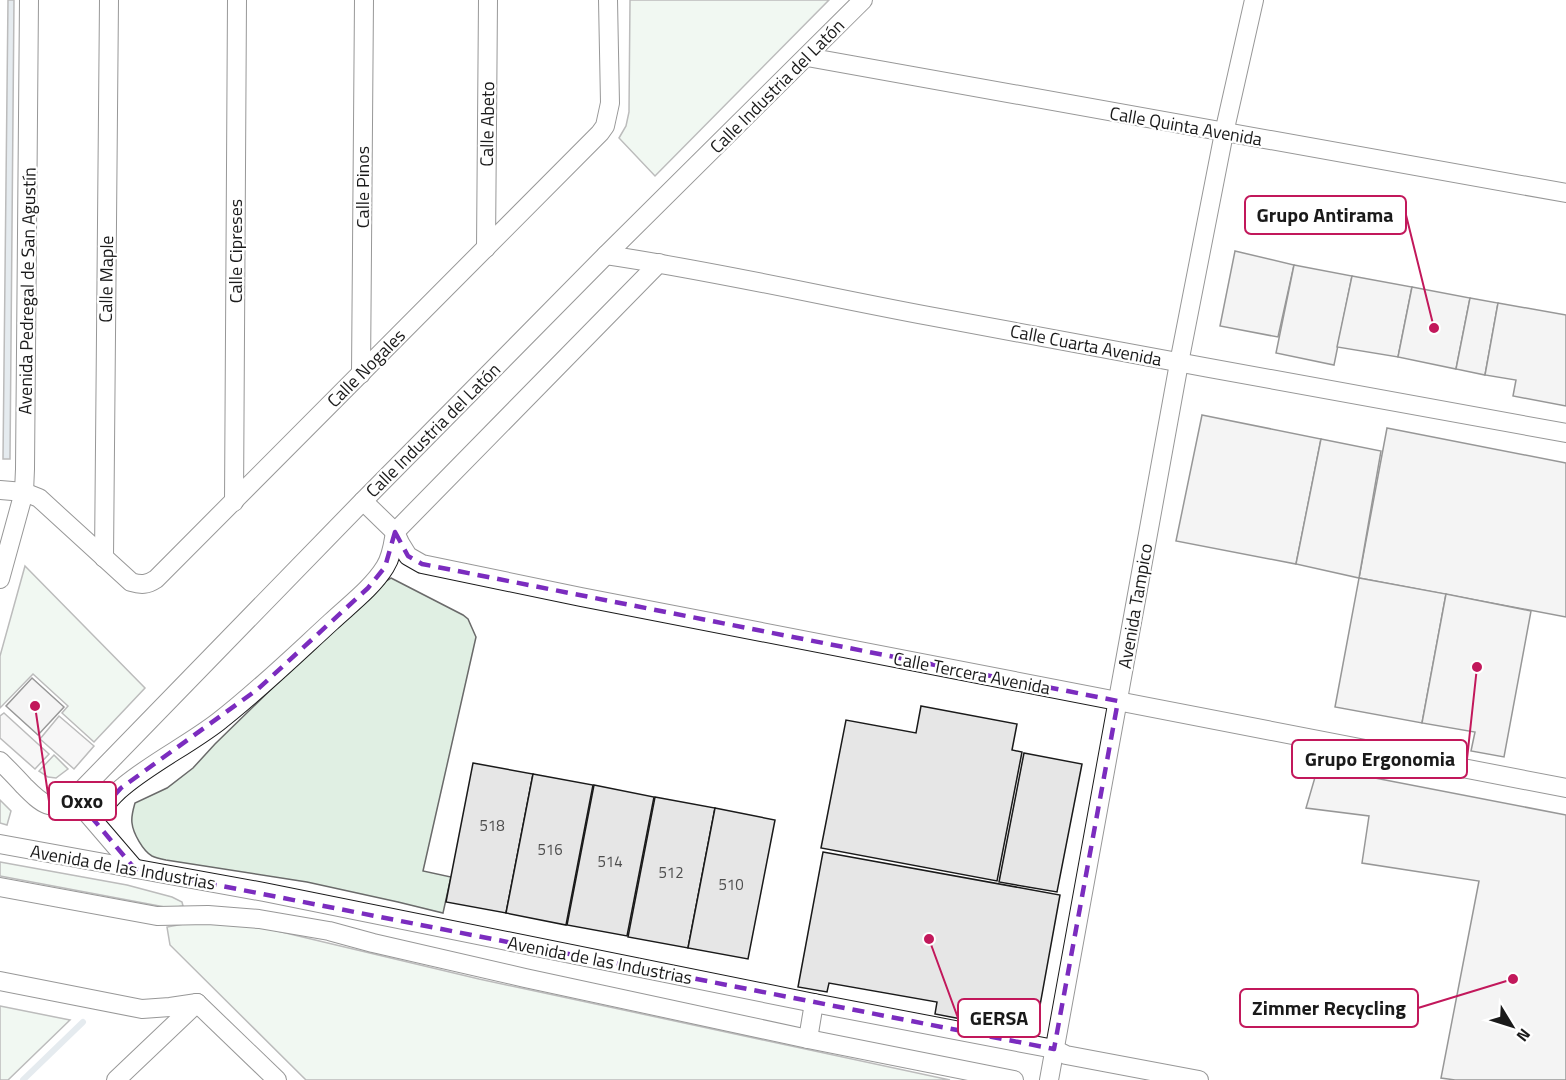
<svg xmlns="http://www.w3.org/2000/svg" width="1566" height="1080" font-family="'Titillium Web',sans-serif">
	<rect width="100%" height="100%" fill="#fff"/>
	<g fill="#e0efe3" stroke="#6a6a6a" stroke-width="1.5">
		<path d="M630,0H829L655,176L619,138L626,126L629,112Z"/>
		<path d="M25,566L145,688L94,742L62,713L68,706L33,674L0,708V656Z"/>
		<path d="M391,578L463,615L468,619L476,637L423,871L451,877L443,913L398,902L307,882L166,860C161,859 156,858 152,856C143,851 133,833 132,823C131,816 133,810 135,803L167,788L193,768L215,744L376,587Z"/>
		<path d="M54,755L68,769L56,778L48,777L39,771Z"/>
		<path d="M0,800L11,811L7,825L0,823Z"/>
		<path d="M0,862L127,885L172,897L182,902L183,906L170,908L0,876Z"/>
		<path d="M212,922L269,929L479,979L950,1080H306L170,945L167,927L189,923Z"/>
		<path d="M0,1006L70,1020L8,1080H0Z"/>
	</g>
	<g fill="#ededed" stroke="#6a6a6a" stroke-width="1.5">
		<path d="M4,713L49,754L35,769L0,738V716Z"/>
		<path d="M59,716L94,746L74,769L40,739Z"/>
	</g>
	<path fill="#c6d2dc" stroke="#6a6a6a" stroke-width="1.5" d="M8,0H14L10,459H3Z"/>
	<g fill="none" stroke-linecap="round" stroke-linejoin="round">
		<path stroke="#c6d2dc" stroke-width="6" d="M23,1080L83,1022"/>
	</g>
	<g fill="#e6e6e6" stroke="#1a1a1a" stroke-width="1.5">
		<path d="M1235,251L1294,265L1278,337L1220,326Z"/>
		<path d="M1294,265L1352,276L1334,365L1276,353Z"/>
		<path d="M1352,276L1412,287L1398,357L1337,347Z"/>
		<path d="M1412,287L1470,298L1456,369L1398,357Z"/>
		<path d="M1470,298L1498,303L1485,375L1456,369Z"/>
		<path d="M1498,303L1566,315V406L1513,396L1516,380L1485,375Z"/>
		<path d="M1202,415L1321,439L1296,564L1176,541Z"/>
		<path d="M1387,428L1566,463V617L1359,578Z"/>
		<path d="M1321,439L1381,451L1359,578L1296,564Z"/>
		<path d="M1359,578L1446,594L1422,723L1335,707Z"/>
		<path d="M1446,594L1531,611L1504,757L1471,751L1475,732L1422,723Z"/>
		<path d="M32,678L64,707L38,735L6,706Z"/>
		<path d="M921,706L1017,724L1012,750L1022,752L997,881L821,848L846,720L916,733Z"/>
		<path d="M1024,753L1082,764L1057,892L999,882Z"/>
		<path d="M473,763L533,774L506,913L446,902Z"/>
		<path d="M1318,767L1566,815V1080H1455L1441,1078L1479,881L1362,863L1369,816L1306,808Z"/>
		<path d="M533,774L593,785L566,925L506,913Z"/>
		<path d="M594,785L654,797L627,936L567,925Z"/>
		<path d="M655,797L715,808L688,948L628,937Z"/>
		<path d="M715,808L775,820L748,959L688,948Z"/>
		<path d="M823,852L1060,895L1035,1033L935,1014L937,1002L829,983L827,992L798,987Z"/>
	</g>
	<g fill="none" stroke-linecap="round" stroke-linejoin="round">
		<defs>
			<g id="street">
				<path d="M807,57L1566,193"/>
				<path d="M486,248L488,0"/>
				<path d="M606,255C715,271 822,296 929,316C1141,356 1354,394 1566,433"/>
				<path d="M361,374L364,0"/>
				<path d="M0,490L24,492L39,498L131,582C141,585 147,585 156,579L600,133L605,126L610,103L608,0"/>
				<path d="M363,501L395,532L400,543L408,556L422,564L581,597L1566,788"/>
				<path d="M234,502L237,0"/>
				<path d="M395,532L659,263"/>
				<path d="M104,558L109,0"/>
				<path d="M0,579L24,492L25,469L29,0"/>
				<path d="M0,761C8,769 16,777 24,786C40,802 52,815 74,798L363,501L606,255L863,0"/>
				<path d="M74,798L135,869"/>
				<path d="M93,819C103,808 112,795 124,786C153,762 188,745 218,722C258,691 294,656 331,622C349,605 372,588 385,567C392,556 393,544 395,532"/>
				<path d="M0,844L264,892L814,1003L1054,1049L1066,1055L1199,1080"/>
				<path d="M0,887L157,916L208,915L259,919L329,931L373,943L525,978L808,1039L1014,1080"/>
				<path d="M0,981L142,1009L170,1007L197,1003"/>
				<path d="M197,1003L277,1080"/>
				<path d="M808,1039L814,1003"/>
				<path d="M116,1080L197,1003"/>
				<path d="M1049,1080L1179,363L1224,133L1254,0"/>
			</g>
		</defs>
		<use href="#street" stroke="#1a1a1a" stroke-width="20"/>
		<use href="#street" stroke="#fff" stroke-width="18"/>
	</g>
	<path d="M0 0H1566V1080H0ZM395,532L408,556L422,564L1118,701L1054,1049L135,869L93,819L121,788L258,689L368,588L385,567Z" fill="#fff" fill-opacity=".55" fill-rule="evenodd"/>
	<path fill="none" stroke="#7b2cbf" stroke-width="4.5" stroke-dasharray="12 8" stroke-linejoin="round" d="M395,532L408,556L422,564L1118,701L1054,1049L135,869L93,819L121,788L258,689L368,588L385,567Z"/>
	<g text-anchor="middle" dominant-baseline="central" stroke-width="4.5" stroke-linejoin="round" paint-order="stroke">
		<g font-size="15" fill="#4d4d4d">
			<text x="492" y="825">518</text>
			<text x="550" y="849">516</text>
			<text x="610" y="861">514</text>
			<text x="671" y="872">512</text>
			<text x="731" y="884">510</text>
		</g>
		<g font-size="18" fill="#1a1a1a" stroke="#fff">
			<text transform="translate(777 86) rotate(-45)">Calle Industria del Latón</text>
			<text transform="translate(487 124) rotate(-89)">Calle Abeto</text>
			<text transform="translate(1186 126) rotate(10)">Calle Quinta Avenida</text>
			<text transform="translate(362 187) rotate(-90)">Calle Pinos</text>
			<text transform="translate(235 251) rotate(-90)">Calle Cipreses</text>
			<text transform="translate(106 279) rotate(-89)">Calle Maple</text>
			<text transform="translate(27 291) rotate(-89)">Avenida Pedregal de San Agustín</text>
			<text transform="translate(1086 345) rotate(11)">Calle Cuarta Avenida</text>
			<text transform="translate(366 368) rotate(-45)">Calle Nogales</text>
			<text transform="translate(433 430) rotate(-45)">Calle Industria del Latón</text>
			<text transform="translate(1135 606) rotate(-80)">Avenida Tampico</text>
			<text transform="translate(972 673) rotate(11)">Calle Tercera Avenida</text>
			<text transform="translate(123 867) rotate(10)">Avenida de las Industrias</text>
			<text transform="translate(600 960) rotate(11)">Avenida de las Industrias</text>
		</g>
	</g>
	<path fill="none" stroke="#c2185b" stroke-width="2" d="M1434 328L1406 215M1477 667L1467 759M35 706L49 801M1513 979L1418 1008M929 939L958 1018"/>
	<g fill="#c2185b" stroke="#fff" stroke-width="2">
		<circle cx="1434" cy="328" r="6"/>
		<circle cx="1477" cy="667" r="6"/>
		<circle cx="35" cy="706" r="6"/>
		<circle cx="1513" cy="979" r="6"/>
		<circle cx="929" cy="939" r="6"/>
	</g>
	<g fill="#fff" stroke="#c2185b" stroke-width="2">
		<rect x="1245" y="196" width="161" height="38" rx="6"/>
		<rect x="1292" y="740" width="175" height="38" rx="6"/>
		<rect x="49" y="782" width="67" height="38" rx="6"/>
		<rect x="1240" y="989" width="178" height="38" rx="6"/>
		<rect x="958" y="999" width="82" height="38" rx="6"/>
	</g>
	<g font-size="20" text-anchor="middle" font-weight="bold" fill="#1a1a1a">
		<text x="1325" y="222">Grupo Antirama</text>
		<text x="1380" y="766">Grupo Ergonomia</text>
		<text x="82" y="808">Oxxo</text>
		<text x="1329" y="1015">Zimmer Recycling</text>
		<text x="999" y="1025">GERSA</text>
	</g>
	<g transform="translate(1512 1026) rotate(128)" stroke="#ffffff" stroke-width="4.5" paint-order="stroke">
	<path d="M0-4.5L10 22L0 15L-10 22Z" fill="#1a1a1a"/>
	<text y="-9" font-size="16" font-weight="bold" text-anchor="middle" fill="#1a1a1a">N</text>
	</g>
</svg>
